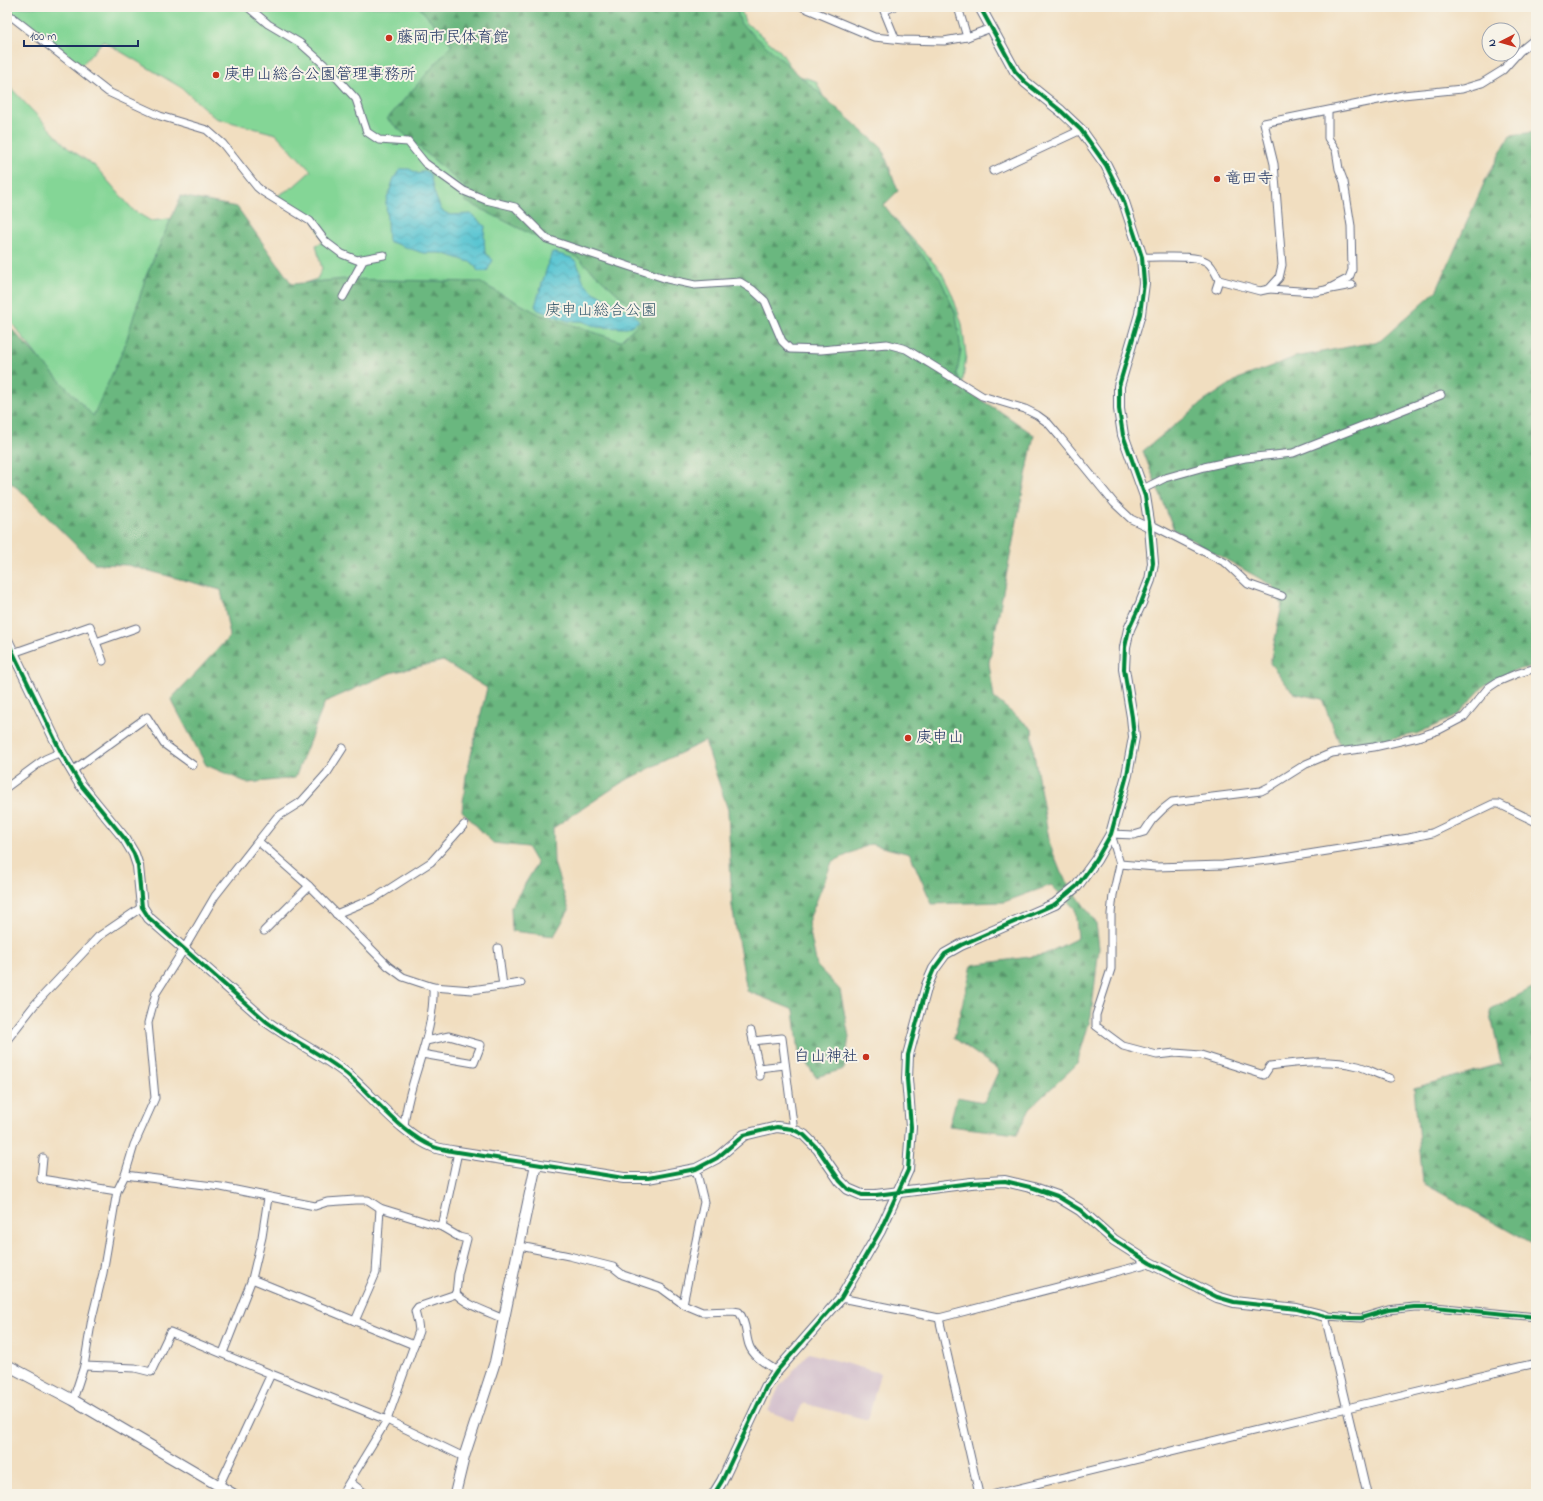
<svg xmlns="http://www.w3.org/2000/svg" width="1543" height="1501" font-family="'Indie Flower','Klee One',sans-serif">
	<defs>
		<pattern id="forest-firs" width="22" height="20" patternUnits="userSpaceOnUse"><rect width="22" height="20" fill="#6bb77f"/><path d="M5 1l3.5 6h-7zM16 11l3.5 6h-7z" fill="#57956b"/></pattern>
		<pattern id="water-waves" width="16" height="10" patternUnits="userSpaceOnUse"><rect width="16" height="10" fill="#59c5d2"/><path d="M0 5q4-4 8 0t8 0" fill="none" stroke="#49a0ae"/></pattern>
	</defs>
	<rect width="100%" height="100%" fill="#f7f3e8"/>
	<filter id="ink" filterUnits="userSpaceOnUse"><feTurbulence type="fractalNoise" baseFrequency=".025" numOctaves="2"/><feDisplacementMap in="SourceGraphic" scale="8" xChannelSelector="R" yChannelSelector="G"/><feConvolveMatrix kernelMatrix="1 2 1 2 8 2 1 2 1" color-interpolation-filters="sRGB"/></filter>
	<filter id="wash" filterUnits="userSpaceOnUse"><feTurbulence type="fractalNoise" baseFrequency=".012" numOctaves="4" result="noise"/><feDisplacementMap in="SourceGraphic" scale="16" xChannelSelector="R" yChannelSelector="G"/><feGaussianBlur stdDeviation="0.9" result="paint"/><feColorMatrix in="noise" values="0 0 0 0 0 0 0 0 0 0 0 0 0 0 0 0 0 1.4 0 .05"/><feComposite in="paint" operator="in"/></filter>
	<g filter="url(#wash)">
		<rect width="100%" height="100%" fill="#f1dec0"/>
		<path fill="#d1bdcb" d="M809,1353L880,1373L868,1420L803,1403L794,1421L768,1411L779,1387Z"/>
		<path fill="#84d696" stroke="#50827a" d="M7,7H740L745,22L780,51L796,75L816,81L828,107L835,153L941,271L952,294L962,324L966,355L954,454L407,600L78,408L38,357L7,317V84L68,148L95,166L134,211L151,221L236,211L292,287L317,279L322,269L316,245L323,242L314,220L277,196L293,187L311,171L276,134L215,118L182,88L103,41L82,65L7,10Z"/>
		<g fill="url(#forest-firs)" stroke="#43736e">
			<path d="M419,7H736L741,24L882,148L898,191L884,205L940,278L956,314L961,350L957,374L965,390L1004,414L1034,435L989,663L994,698L1032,729L1034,754L1050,845L1061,873L1096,923L1099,948L1091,1016L1077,1064L1030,1108L1017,1134L949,1126L957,1097L984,1102L999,1070L954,1038L972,965L1043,955L1078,938L1075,909L1051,885L1004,902L932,904L910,854L870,844L832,862L808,922L817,966L840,990L849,1037L844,1069L816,1077L799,1053L794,1010L747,991L732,906L728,810L705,741L624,781L553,828L554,863L569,910L554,936L512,931L511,907L537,864L527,847L493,843L462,811L466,776L487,688L443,661L390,673L325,702L295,778L248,783L206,765L171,699L230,636L221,590L127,565L95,564L21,491L7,480V324L93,416L124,348L146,276L181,196L237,207L292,284L345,279L479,282L539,314L620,341L642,320L632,307L578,258L465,201L464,186L387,119L452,45Z"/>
			<path d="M1536,132V666L1515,670L1485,685L1456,716L1416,734L1341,747L1322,699L1293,693L1270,663L1282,605L1273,586L1174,530L1143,451L1203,402L1238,379L1295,357L1380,341L1437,290L1485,181L1510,135Z"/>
			<path d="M1536,986V1245H1534L1423,1183L1414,1088L1501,1064L1490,1010Z"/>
		</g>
		<g fill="url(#water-waves)" stroke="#3a7a98">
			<path d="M400,169H409L419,174L424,170L430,174L434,192L441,210L450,215L471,214L485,226L484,237L485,253L493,260L487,271H478L473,263L442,253H423L388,241L386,202L394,178Z"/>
			<path d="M552,252L572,258L577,263L584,283L595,293L609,300L620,308L633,312L639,321L627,328L597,327L582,321H568L538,310L535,306Z"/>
		</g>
	</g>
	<g filter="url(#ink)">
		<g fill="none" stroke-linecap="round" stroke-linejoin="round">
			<defs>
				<g id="street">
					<path d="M248,7L268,24L300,43L327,67L356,99L367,132L379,140L408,142L425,163L464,191L486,200L515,207L547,239L667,279L695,285L740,282L753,290L765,301L782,341L790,349L821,350L887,344L906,349L982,396L1025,409L1037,415L1048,423L1060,437L1114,503L1131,519L1150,528"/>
					<path d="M803,7L874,37L903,40L944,41L967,37L991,28"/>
					<path d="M893,7L884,11L895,38"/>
					<path d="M958,7L967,37"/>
					<path d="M7,13L108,92L160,116L207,130L223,144L257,187L263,192L310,221L326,242L342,254L357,260L384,255"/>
					<path d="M993,171L1081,130"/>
					<path d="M1142,257C1157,258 1195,254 1207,262C1212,265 1216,274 1219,280L1260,291L1269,289L1279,278L1282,265L1274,164L1264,123L1403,95L1462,89L1482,83L1503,70L1520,51L1536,38"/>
					<path d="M1216,289L1219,280"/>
					<path d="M1269,289L1315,292L1352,285"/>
					<path d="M1326,290L1349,278L1352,270L1351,226L1344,182L1339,169L1336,150L1328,138V111"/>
					<path d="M343,297L364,259"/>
					<path d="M1143,489L1165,478L1204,467L1245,458L1293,453L1441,395"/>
					<path d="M1150,524L1226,563L1248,584L1282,596"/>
					<path d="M96,642L136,628"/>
					<path d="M13,653L90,626L103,661"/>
					<path d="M72,771L147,717L164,744L193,765"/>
					<path d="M7,787L45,759L61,752"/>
					<path d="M259,842L309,886L388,966L403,977L433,987L472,990L521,983"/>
					<path d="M1120,864L1156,867L1223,865L1277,859L1409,838L1432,833L1493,804H1499L1536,822"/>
					<path d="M336,914L375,898L431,862L464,825"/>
					<path d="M264,931L309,886"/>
					<path d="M498,948L503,986"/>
					<path d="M751,1031L759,1068L760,1076"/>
					<path d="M7,1040L36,1003L98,937L142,907"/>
					<path d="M753,1041L782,1038L793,1124L792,1129"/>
					<path d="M422,1054L474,1063L481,1045L449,1036L426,1041"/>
					<path d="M759,1068L785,1065"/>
					<path d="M1390,1078C1379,1076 1369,1069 1358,1066C1329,1059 1299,1062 1270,1066L1264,1075L1201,1055L1175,1053L1157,1055L1123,1046L1096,1026V1015L1111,969V914L1113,895L1120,864L1111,834L1134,835L1144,832L1152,820L1163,809L1172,802L1261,791L1271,786L1306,764L1332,753L1374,747L1418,737L1439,730L1464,717L1488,688L1497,682L1516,674L1536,668"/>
					<path d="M404,1127C408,1080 435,1036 433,987"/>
					<path d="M43,1158L41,1179L117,1191"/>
					<path d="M125,1175L221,1187L315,1206L327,1202L355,1200H368L380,1208L442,1227L459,1237L467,1239L458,1274L456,1294"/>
					<path d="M442,1227L458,1152"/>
					<path d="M520,1246L569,1256L613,1267L623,1275L661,1288L683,1304L702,1312L733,1311L739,1312C747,1323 745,1333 749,1345C753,1357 767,1364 777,1371"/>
					<path d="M252,1279L414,1345"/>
					<path d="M456,1294C468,1306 488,1312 504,1319"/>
					<path d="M841,1298L939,1318L1150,1263"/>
					<path d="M683,1304L704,1202L696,1169"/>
					<path d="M939,1318L979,1494"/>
					<path d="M355,1321L376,1273L380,1208"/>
					<path d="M223,1353L252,1279L262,1237L268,1198"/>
					<path d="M84,1366L135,1368L151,1372L170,1332L271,1374L387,1420L464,1457"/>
					<path d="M73,1400L84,1366L92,1318L103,1273L117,1191L125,1175L134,1145L155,1098L148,1023L156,993L184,949L215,896L277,817L301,802L327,773L343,748"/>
					<path d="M350,1482L366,1494"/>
					<path d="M219,1486L271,1374"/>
					<path d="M342,1494L387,1420L419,1331L418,1323L415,1311L418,1307L456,1294"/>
					<path d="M995,1494L1347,1408L1536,1363"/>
					<path d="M1367,1494L1325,1316L1361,1318L1388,1310L1414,1307H1435L1536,1317"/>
				</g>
				<g id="secondary">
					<path d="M7,640L61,752L80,784L125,839L134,854L138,866L142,907L149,918L267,1022C293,1041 322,1054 347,1074C373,1096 403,1135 434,1147C442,1150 451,1151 458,1152L624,1178H648L696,1169L717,1158L744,1135L777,1127L792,1129L804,1135L818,1149L840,1181L848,1189L862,1195H876L971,1183L1005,1181L1034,1188L1057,1196L1080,1210L1114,1240L1150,1263L1217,1297L1234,1302L1297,1309L1325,1316"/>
					<path d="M7,1365L73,1400L233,1494"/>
					<path d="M455,1494L464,1457L495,1362L536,1164"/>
					<path d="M714,1494L722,1481L766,1387L777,1371L841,1298L880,1231L908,1170L911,1127L907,1079L908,1055L927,985L934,969L945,954L961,945L1055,904L1077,886L1096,860L1111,834L1127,775L1134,737L1132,717L1124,669L1125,647L1129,629L1141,603L1150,580L1153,563L1150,528L1145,496L1123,435L1119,409V386L1140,314L1144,283L1142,257L1123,199L1106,165L1081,130L1061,111L1025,82L1015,71L980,7"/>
				</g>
			</defs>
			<use href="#street" stroke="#666c80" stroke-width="9"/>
			<use href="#secondary" stroke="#666c80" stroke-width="12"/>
			<use href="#street" stroke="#fff" stroke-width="7"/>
			<use href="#secondary" stroke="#fff" stroke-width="10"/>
			<defs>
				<g id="cycleway">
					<path d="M7,640L61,752L80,784L125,839L134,854L138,866L142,907L149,918L267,1022C293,1041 322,1054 347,1074C373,1096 403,1135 434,1147C442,1150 451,1151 458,1152L624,1178H648L696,1169L717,1158L744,1135L777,1127L792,1129L804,1135L818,1149L840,1181L848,1189L862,1195H876L971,1183L1005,1181L1034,1188L1057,1196L1080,1210L1114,1240L1150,1263L1217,1297L1234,1302L1297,1309L1325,1316L1348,1318H1361L1388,1310L1414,1307H1435L1536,1317"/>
					<path d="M714,1494L722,1481L766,1387L777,1371L841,1298L880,1231L908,1170L911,1127L907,1079L908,1055L927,985L934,969L945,954L961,945L1055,904L1077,886L1096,860L1111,834L1127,775L1134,737L1132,717L1124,669L1125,647L1129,629L1141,603L1150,580L1153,563L1150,528L1145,496L1123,435L1119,409V386L1140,314L1144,283L1142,257L1123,199L1106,165L1081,130L1061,111L1025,82L1015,71L980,7"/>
				</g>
			</defs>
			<use href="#cycleway" stroke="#f7f3e8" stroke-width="6"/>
			<use href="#cycleway" stroke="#00873e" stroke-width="4"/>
		</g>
	</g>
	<g fill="#c8321e" stroke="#f7f3e8" stroke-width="1.5">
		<circle cx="389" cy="38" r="4"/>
		<circle cx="216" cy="75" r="4"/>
		<circle cx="1217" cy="179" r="4"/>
		<circle cx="908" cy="738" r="4"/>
		<circle cx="866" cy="1057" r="4"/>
	</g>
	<g text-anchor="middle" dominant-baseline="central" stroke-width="4" stroke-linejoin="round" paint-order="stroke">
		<g font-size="16" fill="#1b2f5e" stroke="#f7f3e8" text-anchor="start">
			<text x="397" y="38">藤岡市民体育館</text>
			<text x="224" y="75">庚申山総合公園管理事務所</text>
			<text x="1225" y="179">竜田寺</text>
			<text x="916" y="738">庚申山</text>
			<text x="858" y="1057" text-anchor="end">白山神社</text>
		</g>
		<g font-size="16" fill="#35596c" stroke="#f7f3e8">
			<text x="601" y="311">庚申山総合公園</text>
		</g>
	</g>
	<rect width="1543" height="1501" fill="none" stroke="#f7f3e8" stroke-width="24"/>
	<g transform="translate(1501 42) rotate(264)"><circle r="19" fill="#f7f3e8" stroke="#9fa5b1"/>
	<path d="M0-3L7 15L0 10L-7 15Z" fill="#c8321e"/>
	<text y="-6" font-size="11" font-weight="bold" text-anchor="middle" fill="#1b2f5e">N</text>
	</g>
	<path d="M24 40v6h114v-6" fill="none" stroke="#1b2f5e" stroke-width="2"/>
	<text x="30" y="40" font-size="12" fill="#1b2f5e" stroke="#f7f3e8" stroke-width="3" paint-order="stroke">100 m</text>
</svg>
